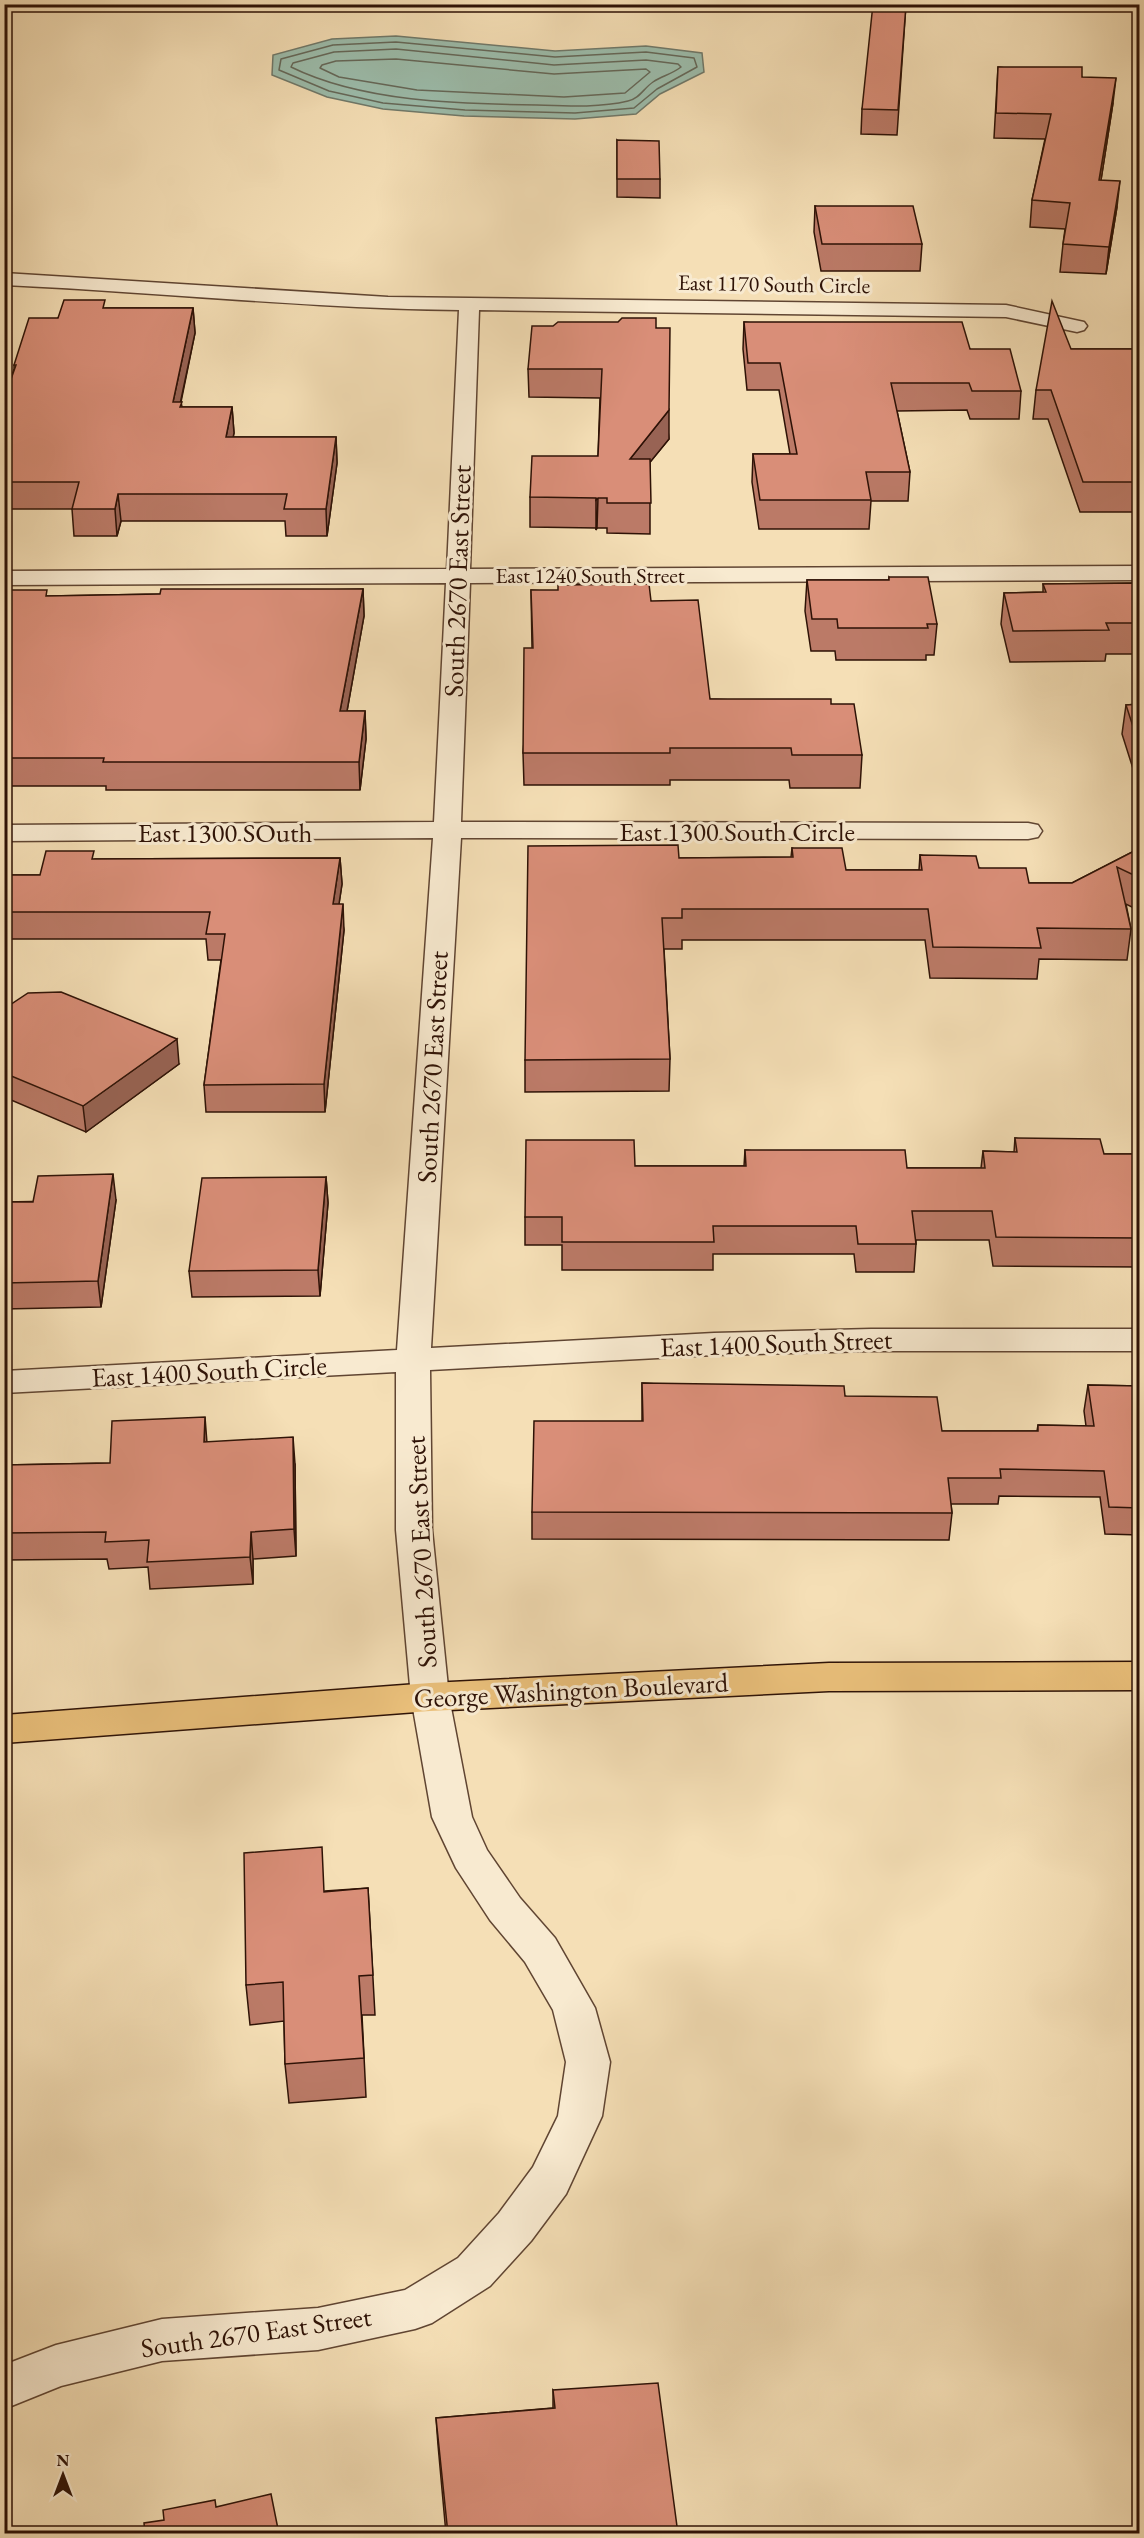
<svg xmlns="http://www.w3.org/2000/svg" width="1144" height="2538" font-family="'EB Garamond',serif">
	<rect width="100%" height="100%" fill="#f5dfb6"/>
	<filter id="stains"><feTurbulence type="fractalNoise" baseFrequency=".00333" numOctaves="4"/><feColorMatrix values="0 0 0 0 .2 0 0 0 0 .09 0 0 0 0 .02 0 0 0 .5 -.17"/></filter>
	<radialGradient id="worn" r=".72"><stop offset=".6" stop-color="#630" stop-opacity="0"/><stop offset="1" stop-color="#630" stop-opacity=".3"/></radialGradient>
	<path fill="#9cbdac" stroke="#70796a" stroke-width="1.5" d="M396,36L555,51L646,46L702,53L704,72L660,94L636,114L575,119L464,116L383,109L327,97L272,75L273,55L332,39Z"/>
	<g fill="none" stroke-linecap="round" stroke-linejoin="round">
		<g stroke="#656859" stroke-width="1.5">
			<path d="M396,42L555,57L646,52L694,58L697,67L657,89L634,108L575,113L465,110L383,103L329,91L279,70L281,59L333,45Z"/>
			<path d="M396,49L554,65L646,60L678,64L681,67C672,74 662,76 653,82C644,88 639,99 628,101C599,108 566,106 537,105C458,104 362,102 291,67L293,63L334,52Z"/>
			<path d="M396,59L554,74L646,69L650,72L625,93L564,97L417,90L339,77L320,68L322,65L336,61Z"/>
		</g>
		<defs>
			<path id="minor" d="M4,273L388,297L1006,305L1084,322L1087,326L1084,330L1077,332L1006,317L479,310L470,569L1140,566V580L470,583L461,822L1028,823L1038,825L1042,831L1038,837L1028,839L461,838L431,1348L714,1333L871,1329H1140V1351H871L714,1355L430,1370L432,1530L449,1697L472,1817L487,1850L520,1898L555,1938L595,2008L610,2062L602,2116L566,2194L531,2241L490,2286L432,2323L415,2329L318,2350L162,2361L61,2386L4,2409V2365L56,2345L162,2319L318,2308L405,2290L458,2258L499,2213L533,2167L558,2116L566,2062L553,2010L525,1962L490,1920L456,1868L432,1817L411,1697L396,1530V1372L4,1393V1371L397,1350L433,838L4,841V825L434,822L446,583L4,585V571L447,569L459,310C307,308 156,292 4,285Z"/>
			<path id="major" d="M1140,1662V1690L829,1691L430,1711L4,1743V1715L430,1683L829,1663Z"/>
		</defs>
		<use href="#minor" stroke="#604532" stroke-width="3"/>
		<use href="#major" stroke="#2e1206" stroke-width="3"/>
		<use href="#minor" fill="#f8ead0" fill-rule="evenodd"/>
		<use href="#major" fill="#eac07b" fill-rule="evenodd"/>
	</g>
	<g fill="#bb7a67" stroke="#2e1206" stroke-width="1.5">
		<path d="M1013,4H1070L1062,5L1061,11H1016Z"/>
		<path d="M906,5L897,135L861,134L862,109Z"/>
		<path d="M998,67L1082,77L1113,103L1101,180L1117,207L1106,274L1060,272L1063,244L1065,229L1030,227L1032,200L1045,139L994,138Z"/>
		<path d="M617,140L660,179V198L617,197Z"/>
		<path d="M815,206L922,244L920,271H821L814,232Z"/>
		<path d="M106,308H193L195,333L181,402L182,407H232L234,433L233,437H336L337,463L327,536H286L285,521H121L117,536H74L72,509H4V399L14,369V365L58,318Z"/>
		<path d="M744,322L970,349L1021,391L1019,419H970L967,410L897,411L910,472L908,501H871L869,529H759L752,482L753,454H790L779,390H747L743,349Z"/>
		<path d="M656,328L669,439L650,462V534L607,533V528H597L596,530V528L530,527V497L598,456L600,398L529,397L528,369Z"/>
		<path d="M1071,349H1140V512H1080L1048,419H1033L1036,390Z"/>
		<path d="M889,577L937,624L934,655H926V660H836L835,651H811L805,611L807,580H889Z"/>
		<path d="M1140,583V654H1106L1105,661L1010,662L1001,624L1004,593L1043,592V584Z"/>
		<path d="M363,589L364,616L347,711H365L366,739L360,790H106V786H4V590L48,596L160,594Z"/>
		<path d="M531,590L651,601L710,699L831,704L862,755L860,788H790L789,780H670V785H524L523,753L532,648Z"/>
		<path d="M1140,704V775H1135L1122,734L1126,705Z"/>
		<path d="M792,848L846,870H919L920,855L979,868L1029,883H1072L1140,848V911L1126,904L1131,929L1127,960L1039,959L1037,979L930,978L925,940H682V949H664L670,1059L669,1091L525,1092V1060L679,858L791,857Z"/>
		<path d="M340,858L342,884L339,904L344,930L325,1112H206L204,1085L221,960H208L206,939H4V875H40L95,859Z"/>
		<path d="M4,1009L179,1064L86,1132L4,1097Z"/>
		<path d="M1015,1138L1104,1154H1140V1267L993,1266L989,1240H916V1244L914,1272H856L854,1254H713V1270H562V1245H525V1217L635,1166H744L745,1150L907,1168H981L983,1151L1014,1152Z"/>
		<path d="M326,1177L328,1203L320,1296L192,1297L189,1271Z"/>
		<path d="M116,1200L101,1307L4,1309V1202Z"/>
		<path d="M642,1383L845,1396L942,1431H1037L1038,1425L1086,1426L1084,1411L1088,1385L1140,1386V1535L1105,1534L1100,1497L999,1496L998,1504H951L952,1513L949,1540L532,1539V1512L642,1421Z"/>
		<path d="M207,1442L295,1464L296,1556L253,1559V1584L150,1589L148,1567L109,1569L107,1559L4,1560V1465L110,1463Z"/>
		<path d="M368,1888L375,2015H362L366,2097L289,2103L285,2064L284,2021L250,2025L246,1985L325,1891Z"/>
		<path d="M553,2390L678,2534H446L438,2445L436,2418L553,2408Z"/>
	</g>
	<g fill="#986354" stroke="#2e1206" stroke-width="1.5">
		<path d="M1116,78L1113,103L1097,206L1099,180Z"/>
		<path d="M1120,181L1117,207L1106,274L1109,247Z"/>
		<path d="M193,308L195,333L175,428L173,402Z"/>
		<path d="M232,407L234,433L228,464L226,437Z"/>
		<path d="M669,410V439L629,488L630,459Z"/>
		<path d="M336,437L337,463L327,536L326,509Z"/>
		<path d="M118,494L121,521L117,536L115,509Z"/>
		<path d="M598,498L597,528L596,530V500Z"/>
		<path d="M363,589L364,616L342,739L340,711Z"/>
		<path d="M365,711L366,739L360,790L359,762Z"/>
		<path d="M340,858L342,884L335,930L333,904Z"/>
		<path d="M343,904L344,930L325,1112L324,1084Z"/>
		<path d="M177,1039L179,1064L86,1132L83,1106Z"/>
		<path d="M113,1174L116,1200L101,1307L98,1281Z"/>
		<path d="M326,1177L328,1203L320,1296L318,1270Z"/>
		<path d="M205,1417L207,1443L204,1442Z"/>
		<path d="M293,1437L295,1464L296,1556L294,1529Z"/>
		<path d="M251,1532L253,1559V1584L250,1557Z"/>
	</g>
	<g fill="#d98e78" stroke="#2e1206" stroke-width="1.5">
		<path d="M873,4L906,5L898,110L862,109Z"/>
		<path d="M998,67H1082V77L1116,78L1099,180L1120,181L1109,247L1063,244L1070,203L1032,200L1051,114L996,113Z"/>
		<path d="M617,140L659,141L660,179H617Z"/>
		<path d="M815,206H913L922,244H822Z"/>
		<path d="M64,300H105L103,308H193L173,402H182L180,407H232L226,437H336L326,509H284L287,494H118L115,509H72L79,482H4V399L16,365H14L29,318H58Z"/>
		<path d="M1052,301L1071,349H1140V482H1083L1051,390H1036Z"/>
		<path d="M622,318H656V328H670L669,410L630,459H650L651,503H607V498H598L596,500V498L530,497L532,456H598L602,369H528L532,326H553L558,322H618Z"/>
		<path d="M744,322H962L970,349H1010L1021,391H972L969,383H891L910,472H866L871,500H760L753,454H797L780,363H748Z"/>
		<path d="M889,577H928L937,624H927L928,628H838L837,619H812L807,580H889Z"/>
		<path d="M1140,583V623H1106L1109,630L1013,631L1004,593L1046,592L1043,584Z"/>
		<path d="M649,584L651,601L698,600L710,699H831V704H854L862,755H792L791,748H670V753H523L524,648H533L531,590H558V585Z"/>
		<path d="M161,589H363L340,711H365L359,762H103L104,758H4V590H47L46,596L160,594Z"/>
		<path d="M1140,704V745H1139L1126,705Z"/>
		<path d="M678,845L679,858L793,857L792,848H842L846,870H922L920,855L976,856L979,868H1026L1029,883H1072L1140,848V878L1117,867L1131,929L1037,928L1041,948L933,947L928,909H682V918H662L670,1059L525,1060L528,846Z"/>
		<path d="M46,851H94L92,859L340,858L333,904H343L324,1084L204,1085L225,934H206L210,912H4V875H40Z"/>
		<path d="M61,992L177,1039L83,1106L4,1073V1009L28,993Z"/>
		<path d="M1015,1138L1100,1139L1104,1154H1140V1238L996,1237L992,1211H912L916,1244H858L856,1226H713L714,1242H562V1217H525L526,1140H634L635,1166H746L745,1150H905L907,1168H985L983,1151L1017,1152Z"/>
		<path d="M113,1174L98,1281L4,1283V1202H33L38,1176Z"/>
		<path d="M326,1177L318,1270L189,1271L202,1178Z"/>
		<path d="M642,1383L844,1386L845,1396L937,1397L942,1431H1038V1425L1094,1426L1088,1385L1140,1386V1508L1109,1507L1104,1471L1000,1469L1001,1478H948L952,1513L532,1512L534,1421H643Z"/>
		<path d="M205,1417L204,1442L293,1437L294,1529L251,1532L250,1557L147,1562L149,1540L105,1542L106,1532L4,1533V1465L110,1463L112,1421Z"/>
		<path d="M322,1847L324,1892L368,1888L373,1975L359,1976L364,2058L285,2064L283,1982L246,1985L244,1853Z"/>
		<path d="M658,2383L678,2534H448L436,2418L555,2408L553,2390Z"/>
		<path d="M271,2494L279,2534H145L144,2523L164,2520L163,2510L215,2500L216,2507Z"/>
	</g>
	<g text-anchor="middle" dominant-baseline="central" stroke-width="6" stroke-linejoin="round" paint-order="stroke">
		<g font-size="22" fill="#2e1206" stroke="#f8ead0">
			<text transform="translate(774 284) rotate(1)">East 1170 South Circle</text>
			<text x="590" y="575">East 1240 South Street</text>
		</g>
		<g font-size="27" fill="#2e1206" stroke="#f8ead0">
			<text transform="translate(457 581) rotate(-88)">South 2670 East Street</text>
			<text x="737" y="831">East 1300 South Circle</text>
			<text x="225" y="832">East 1300 SOuth</text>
			<text transform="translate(432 1067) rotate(-87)">South 2670 East Street</text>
			<text transform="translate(776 1343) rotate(-2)">East 1400 South Street</text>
			<text transform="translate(209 1371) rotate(-3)">East 1400 South Circle</text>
			<text transform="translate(421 1552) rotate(-93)">South 2670 East Street</text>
			<text transform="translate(571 1690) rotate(-3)">George Washington Boulevard</text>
			<text transform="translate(256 2332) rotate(-8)">South 2670 East Street</text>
		</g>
	</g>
	<rect width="1144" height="2538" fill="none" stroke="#f5dfb6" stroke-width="24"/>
	<rect x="6" y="6" width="1132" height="2526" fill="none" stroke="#2e1206" stroke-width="3"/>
	<rect x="12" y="12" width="1120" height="2514" fill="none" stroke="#2e1206" stroke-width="1.5"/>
	<g transform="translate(63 2475)" stroke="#f8ead0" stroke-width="4.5" paint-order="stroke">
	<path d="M0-4.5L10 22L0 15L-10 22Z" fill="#2e1206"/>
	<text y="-9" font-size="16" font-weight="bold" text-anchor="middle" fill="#2e1206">N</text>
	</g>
	<rect width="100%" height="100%" filter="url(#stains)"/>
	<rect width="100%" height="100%" fill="url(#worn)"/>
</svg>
